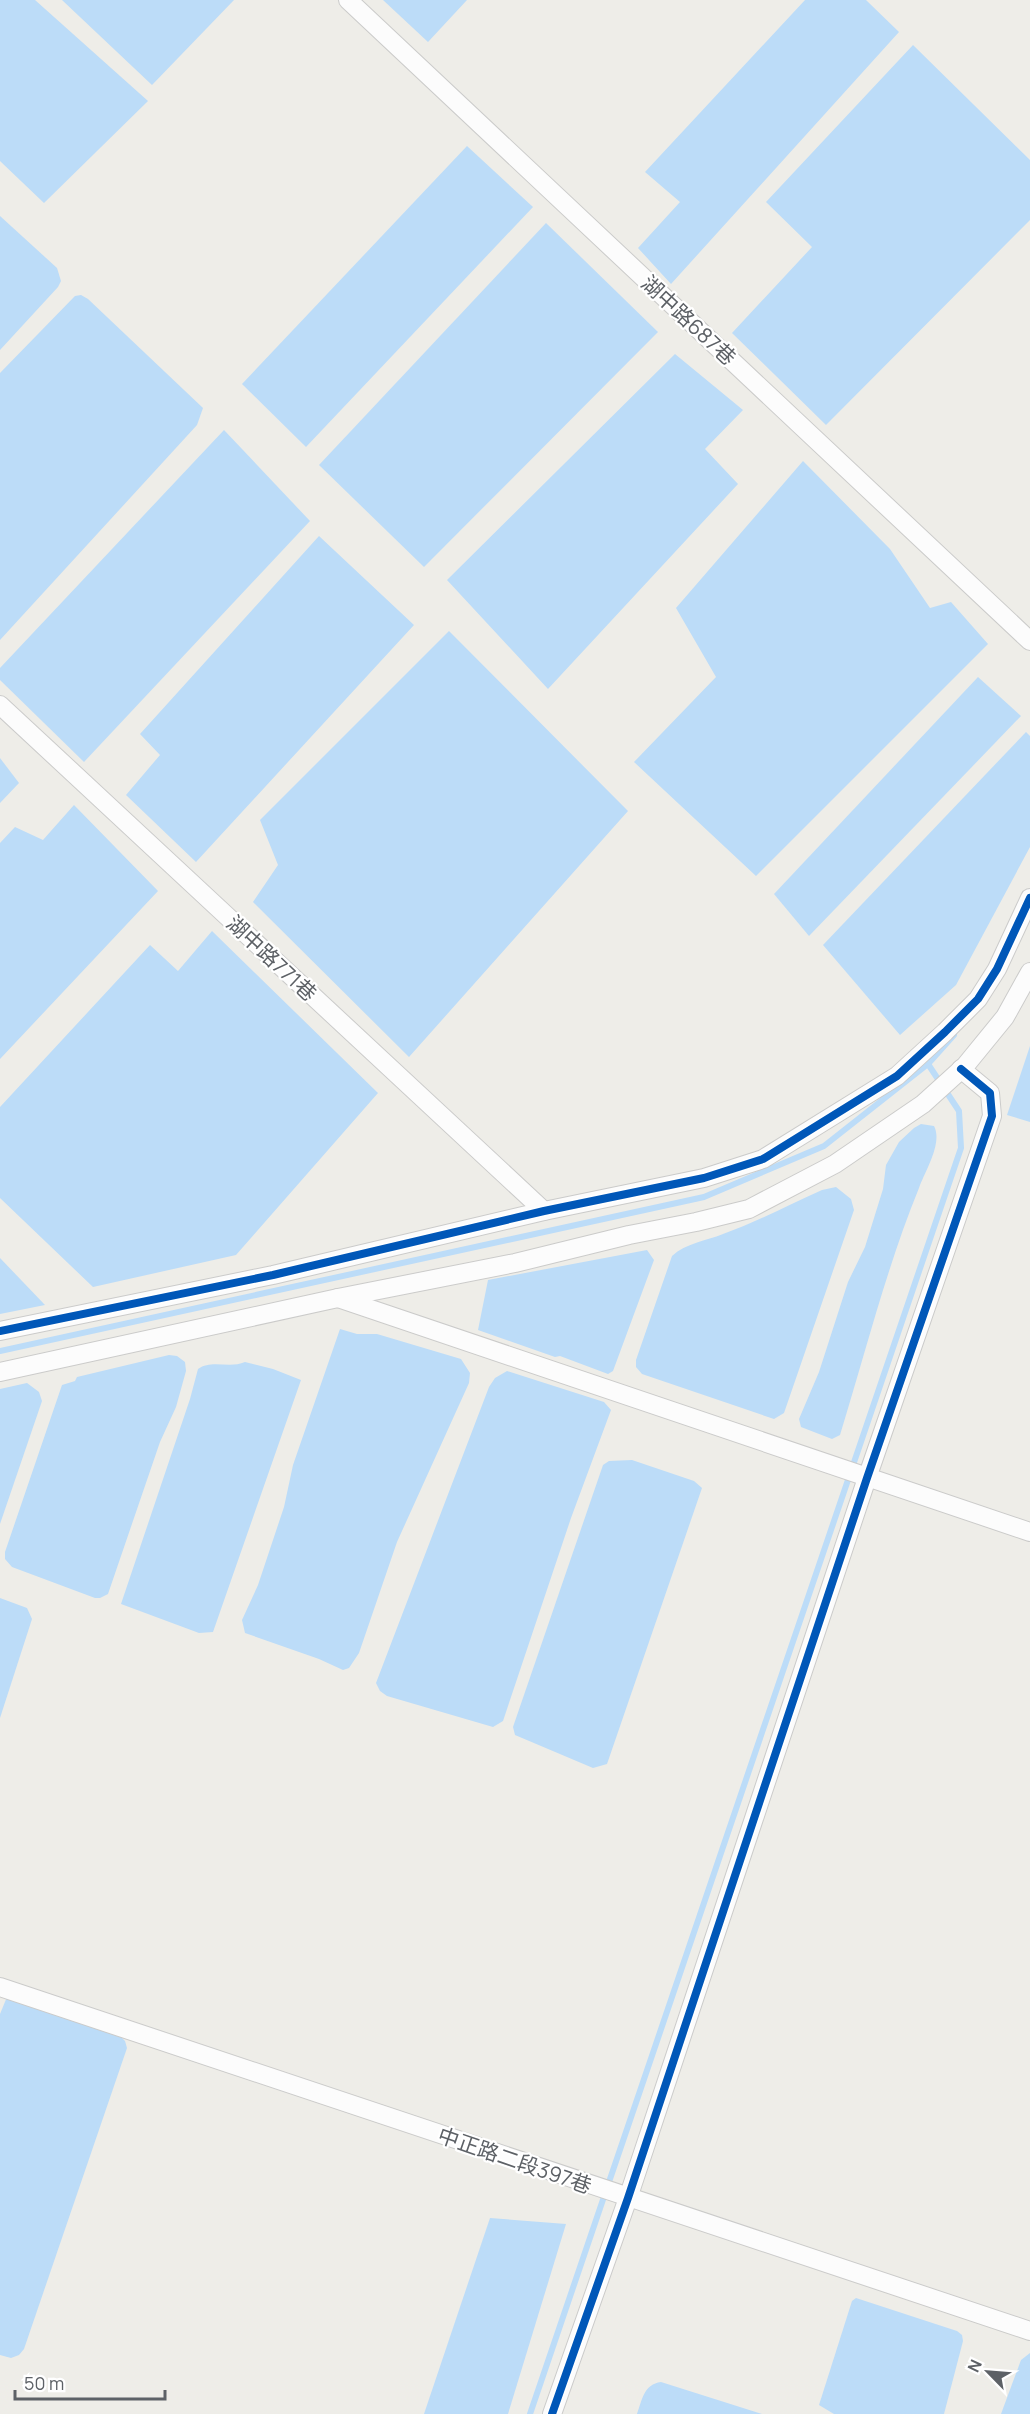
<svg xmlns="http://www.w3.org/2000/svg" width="1030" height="2414" font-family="Manrope,'Noto Sans TC',sans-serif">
	<rect width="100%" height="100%" fill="#eeede8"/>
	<g fill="#bcdcf8">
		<path d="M0,0H35L148,101L44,203L0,161Z"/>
		<path d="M62,0H234L152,85Z"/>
		<path d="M383,0H467L428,42Z"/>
		<path d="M805,0H866L899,32L671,284L638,248L680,202L645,172Z"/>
		<path d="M913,45L1030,160V220L826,425L732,333L812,247L766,202Z"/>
		<path d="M467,146L533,207L306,447L242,384Z"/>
		<path d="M0,216L57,268L61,281L58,287L0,350Z"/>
		<path d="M546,223L658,332L424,567L319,465Z"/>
		<path d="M81,295L88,299L203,408L197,425L0,640V373L75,296Z"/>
		<path d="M675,354L743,410L705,449L738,484L548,689L447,580Z"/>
		<path d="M224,430L310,521L84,762L0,680V668Z"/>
		<path d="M803,461L890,549L930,608L951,602L988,644L756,876L634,762L716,677L676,608Z"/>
		<path d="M319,536L414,625L196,862L126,795L160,755L140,734Z"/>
		<path d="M449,631L628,811L409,1057L253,902L278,865L260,820Z"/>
		<path d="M978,677L1021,716L809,936L774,894Z"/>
		<path d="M1026,732L1030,736V847L956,985L900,1035L823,945Z"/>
		<path d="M0,758L19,783L0,803Z"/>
		<path d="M74,805L158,891L0,1059V843L15,827L43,840Z"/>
		<path d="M212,931L378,1093L236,1255L93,1287L0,1198V1107L150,945L178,971Z"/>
		<path d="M1030,1046V1122L1007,1115Z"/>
		<path d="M921,1124L934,1126C943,1143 925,1171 919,1188C887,1266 865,1354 840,1435L832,1439L801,1427L799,1419L819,1372L848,1282L865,1247L883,1189L886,1165L899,1142L914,1128Z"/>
		<path d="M836,1187L851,1199L854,1210L784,1413L774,1419L642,1374L636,1367V1360L672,1256C686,1243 706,1241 723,1234C757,1222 790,1204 822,1190Z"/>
		<path d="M647,1250L654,1260L613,1371L608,1374L560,1356L555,1357L478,1330L488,1280Z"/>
		<path d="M0,1258L45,1305L0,1314Z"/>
		<path d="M340,1329L357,1334H377L461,1359L470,1373L469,1383L397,1542L359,1653L349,1668L343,1670L319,1659L245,1633L242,1620L258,1585L284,1507L293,1465Z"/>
		<path d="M169,1355L177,1356L185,1362L186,1371L176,1407L160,1442L108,1594L100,1598H95L12,1567L5,1559V1552L62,1385L75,1381L77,1377Z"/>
		<path d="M245,1362L273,1369L301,1380L213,1632L199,1633L121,1604L190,1399L198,1369C212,1359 229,1369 245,1362Z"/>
		<path d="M507,1371L604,1402L611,1410L571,1518L503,1721L493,1727L387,1696L380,1691L376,1683L489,1387L495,1378Z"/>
		<path d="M27,1383L39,1392L42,1401L0,1524V1389Z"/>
		<path d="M632,1460L694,1481L702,1488L607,1764L593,1768L515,1735L513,1727L603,1465L609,1461Z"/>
		<path d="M0,1598L27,1608L32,1619L0,1718Z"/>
		<path d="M7,1997L119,2035L125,2041L127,2048L24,2349L19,2355L11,2358L0,2355V2014Z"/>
		<path d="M490,2218L566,2224L508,2414H424Z"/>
		<path d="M856,2298L957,2331L962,2335L963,2341L944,2414H834L819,2405L852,2301Z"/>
		<path d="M1030,2353V2414H1001L1021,2360Z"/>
		<path d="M661,2382L762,2414H637C642,2400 644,2384 661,2382Z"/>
	</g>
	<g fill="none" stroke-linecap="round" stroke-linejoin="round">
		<g stroke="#bcdcf8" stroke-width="6">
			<path d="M0,1351L704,1197L824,1146L928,1064L954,1035"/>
			<path d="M530,2414L961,1148L959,1111L928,1064"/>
		</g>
		<defs>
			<g id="street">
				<path d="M348,0L1030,641"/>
				<path d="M0,705L544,1211"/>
				<path d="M338,1298L1030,1532"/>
				<path d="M0,1331L273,1275L544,1211L704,1178L763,1159L897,1076L945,1032L978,999L997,969L1030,898"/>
				<path d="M0,1372L338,1298L515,1263L629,1235L696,1222L749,1209L835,1164L923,1104L965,1066L1005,1017L1030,972"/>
				<path d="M0,1987L1030,2331"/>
				<path d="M552,2414L628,2198L867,1478L992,1116L990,1093L961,1069"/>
			</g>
		</defs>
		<use href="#street" stroke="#cbcbca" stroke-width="20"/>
		<use href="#street" stroke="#fcfcfc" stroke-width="18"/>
		<defs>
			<g id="cycleway">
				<path d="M0,1331L273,1275L544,1211L704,1178L763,1159L897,1076L945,1032L978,999L997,969L1030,898"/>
				<path d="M552,2414L628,2198L867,1478L992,1116L990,1093L961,1069"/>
			</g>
		</defs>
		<use href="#cycleway" stroke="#fff" stroke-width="11"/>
		<use href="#cycleway" stroke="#0057b8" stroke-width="8"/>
	</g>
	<g text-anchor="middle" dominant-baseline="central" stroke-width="4.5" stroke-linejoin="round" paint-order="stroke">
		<g font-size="21" fill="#5d6166" stroke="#fff">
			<text transform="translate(689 320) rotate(43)">湖中路687巷</text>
			<text transform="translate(272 958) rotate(43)">湖中路771巷</text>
			<text transform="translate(515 2160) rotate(19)">中正路二段397巷</text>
		</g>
	</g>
	<g transform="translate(988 2372) rotate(295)" stroke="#ffffff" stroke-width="4.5" paint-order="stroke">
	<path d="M0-4.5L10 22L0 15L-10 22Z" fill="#5d6166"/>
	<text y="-9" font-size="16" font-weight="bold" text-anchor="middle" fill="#5d6166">N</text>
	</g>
	<path d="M15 2390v9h150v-9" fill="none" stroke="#5d6166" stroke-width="3"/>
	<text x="24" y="2390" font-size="18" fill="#5d6166" stroke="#ffffff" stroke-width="4.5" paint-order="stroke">50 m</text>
</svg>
